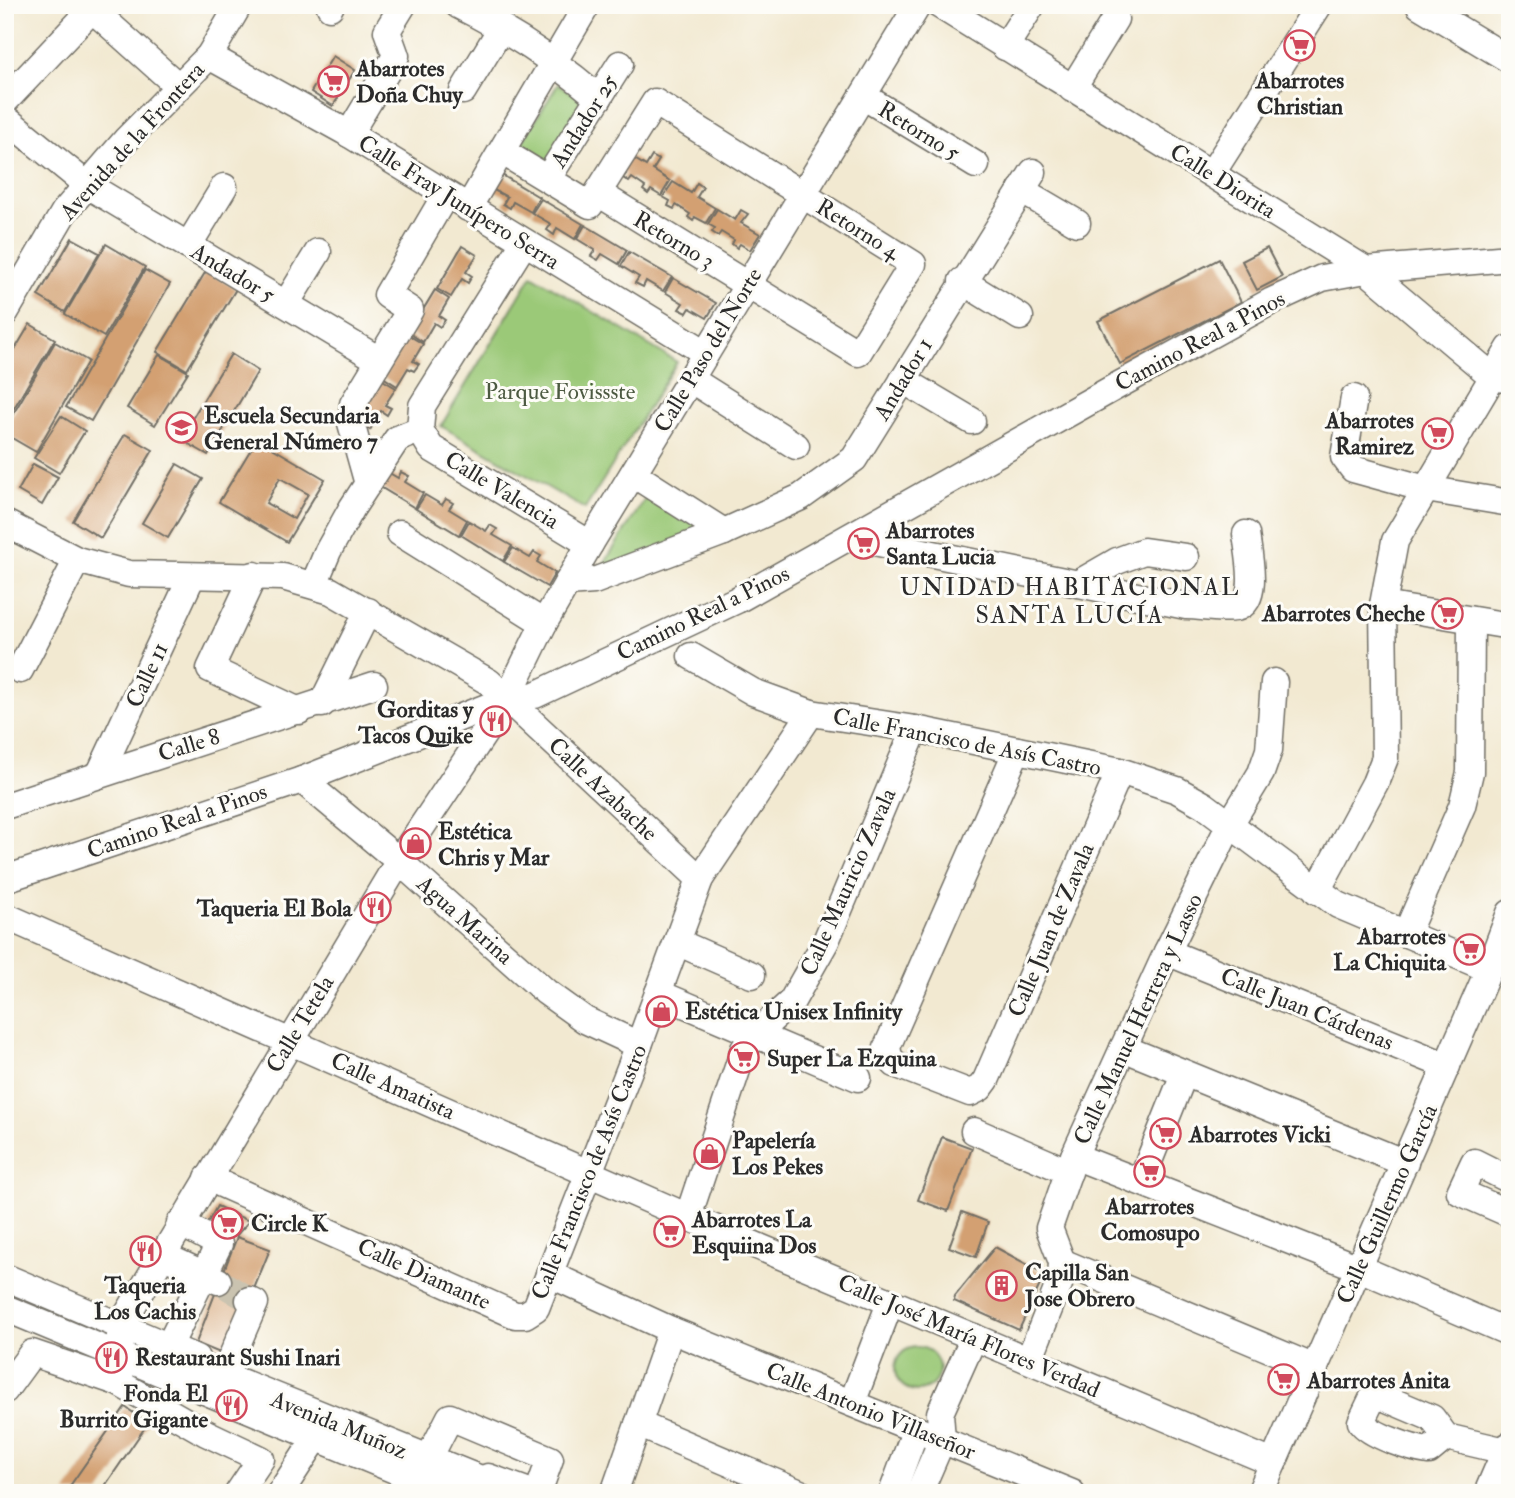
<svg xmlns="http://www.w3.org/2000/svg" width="1515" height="1498" font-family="'IM FELL Double Pica',serif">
	<rect width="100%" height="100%" fill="#fdfcf7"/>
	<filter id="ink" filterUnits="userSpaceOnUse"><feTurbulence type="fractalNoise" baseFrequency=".0143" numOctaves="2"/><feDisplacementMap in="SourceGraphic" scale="14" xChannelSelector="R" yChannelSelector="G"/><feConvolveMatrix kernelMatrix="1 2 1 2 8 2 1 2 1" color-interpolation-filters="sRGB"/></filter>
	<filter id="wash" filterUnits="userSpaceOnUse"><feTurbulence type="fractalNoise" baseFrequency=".00686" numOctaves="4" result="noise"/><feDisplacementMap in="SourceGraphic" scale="28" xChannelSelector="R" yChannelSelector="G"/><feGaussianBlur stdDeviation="1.57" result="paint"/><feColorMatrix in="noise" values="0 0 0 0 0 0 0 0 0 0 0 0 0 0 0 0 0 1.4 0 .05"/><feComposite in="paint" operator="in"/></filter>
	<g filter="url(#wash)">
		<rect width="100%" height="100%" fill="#f2e9d1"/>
		<g fill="#9bc978" stroke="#637a52" stroke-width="2">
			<path d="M558,84L587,102L548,165L519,147Z"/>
			<path d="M532,275L677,362L585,509L441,426Z"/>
			<path d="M650,491L712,531L598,573Z"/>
			<circle cx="917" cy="1369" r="22"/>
		</g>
		<g id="blocks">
			<g fill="#d3a072" fill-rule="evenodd">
				<path d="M333,56L355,70L333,106L311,92Z"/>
				<path d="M628,155L646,166L652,156L659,160L653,170L670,181L661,196L651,190L648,194L643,190L645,187L632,178L629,182L623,178L626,174L619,170Z"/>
				<path d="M497,172L539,197L531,212L513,202L510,208L503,204L507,197L488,187Z"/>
				<path d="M673,182L691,193L697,183L703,187L697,197L715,208L706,223L695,217L693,221L688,217L690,214L676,205L674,209L668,206L670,201L663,197Z"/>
				<path d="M541,199L583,224L575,239L557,228L554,235L547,230L551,224L532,213Z"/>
				<path d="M717,209L735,220L741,210L748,214L741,223L760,234L750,250L740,244L737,248L732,244L734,240L721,232L718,236L712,232L715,228L708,224Z"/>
				<path d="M585,225L627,250L619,264L602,254L598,260L591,256L595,250L577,239Z"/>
				<path d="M72,238L99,253L65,312L38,296Z"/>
				<path d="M106,244L145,267L104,337L65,314Z"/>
				<path d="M462,246L477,255L466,272L472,276L468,283L462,279L451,297L437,289Z"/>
				<path d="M1267,248L1282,277L1257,290L1242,261Z"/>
				<path d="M629,252L672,277L663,291L646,281L643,287L635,283L639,277L621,266Z"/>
				<path d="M1219,259L1241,302L1120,364L1098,321Z"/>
				<path d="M145,270L170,284L91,421L66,407Z"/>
				<path d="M206,271L236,289L187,370L157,352Z"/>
				<path d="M673,278L716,303L707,318L690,308L687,313L679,309L683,303L665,292Z"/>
				<path d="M435,290L449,299L439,316L445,320L440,327L434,323L423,342L409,333Z"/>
				<path d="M30,324L55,339L5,423V366Z"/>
				<path d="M408,335L423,344L413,361L419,364L414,371L408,368L397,386L383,377Z"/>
				<path d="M55,342L88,361L36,452L5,434V428Z"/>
				<path d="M231,354L258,371L208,455L180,439Z"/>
				<path d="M159,355L188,372L155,425L127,408Z"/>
				<path d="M381,379L396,388L385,405L391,408L387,415L381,411L370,430L356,421Z"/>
				<path d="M61,416L85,431L59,473L34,458Z"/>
				<path d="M125,434L153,450L101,538L73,521Z"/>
				<path d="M257,439L325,479L287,542L219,502ZM280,478L308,494L294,519L266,503Z"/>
				<path d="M33,464L58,477L42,505L18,491Z"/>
				<path d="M177,464L203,479L168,538L142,523Z"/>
				<path d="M381,468L398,478L401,472L409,476L405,482L423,493L415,508L372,482Z"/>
				<path d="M425,495L442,505L446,499L453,503L449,509L467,520L459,535L416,509Z"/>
				<path d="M469,521L486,531L490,525L497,529L493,535L512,546L503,561L461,535Z"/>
				<path d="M513,548L530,558L534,552L541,556L537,562L555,573L547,587L504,562Z"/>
				<path d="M942,1137L972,1148L948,1211L918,1200Z"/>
				<path d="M217,1206L249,1221L236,1236L207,1224Z"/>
				<path d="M962,1212L988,1222L976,1257L949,1247Z"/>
				<path d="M237,1237L270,1249L227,1356L196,1343Z"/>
				<path d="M995,1247L1045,1274L1019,1330L954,1301L955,1296Z"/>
				<path d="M125,1407L148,1423L100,1493H65Z"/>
			</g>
		</g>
	</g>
	<g filter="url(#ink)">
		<use href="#blocks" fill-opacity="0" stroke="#716e65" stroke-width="2"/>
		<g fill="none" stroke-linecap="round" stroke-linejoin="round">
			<path stroke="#cac3b0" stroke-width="26" stroke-dasharray="26 13" stroke-linecap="butt" d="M220,1282L249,1300"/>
			<defs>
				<g id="minor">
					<path d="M458,5C510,31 555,60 599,98"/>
					<path d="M939,5L1366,270L1493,377L1510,380"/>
					<path d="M1419,5L1510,60"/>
					<path d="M330,7L331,5"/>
					<path d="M92,9L178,86"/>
					<path d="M1005,47L1032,5"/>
					<path d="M209,56L344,131L706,353"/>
					<path d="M1072,89L1115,19"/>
					<path d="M463,91L502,27"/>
					<path d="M863,96L976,165"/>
					<path d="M5,101L96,5"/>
					<path d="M5,118L87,185L379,360"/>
					<path d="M349,134L396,56L387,31L403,5"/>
					<path d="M503,152L590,205L655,102L913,264L858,353L598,193"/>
					<path d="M1212,173L1319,5"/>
					<path d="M548,178L620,64"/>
					<path d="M1021,190L1077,223"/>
					<path d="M468,208L587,5"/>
					<path d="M188,246L224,187"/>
					<path d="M962,281L1020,317"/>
					<path d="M286,304L318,252"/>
					<path d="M5,313L64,212L126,140L209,56L239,5"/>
					<path d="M690,379L796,446"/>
					<path d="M903,380L972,421"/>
					<path d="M1354,398L1344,457L1353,469L1426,489L1510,503"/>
					<path d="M420,430L422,406L524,243"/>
					<path d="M420,430L431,448L590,544"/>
					<path d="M633,474L724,532"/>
					<path d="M368,484L351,423L353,404L410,310L387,295L446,194"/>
					<path d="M5,523L77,560L129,574L283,577L331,591L489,682L700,879"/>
					<path d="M400,533L544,623"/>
					<path d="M850,537L1186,606C1201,606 1220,610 1235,608C1261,604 1248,552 1246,534"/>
					<path d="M254,575L210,669L299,711"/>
					<path d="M567,583L594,581L724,532L801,497L854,459L1033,172"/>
					<path d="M314,584L328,551L352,508L397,439L420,430"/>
					<path d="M1077,584L1117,561L1144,551L1186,557"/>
					<path d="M1383,605L1510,626"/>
					<path d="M691,656L753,692L811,713L915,729L1120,771L1177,790L1204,805L1338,905L1489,969"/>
					<path d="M20,670L77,560"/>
					<path d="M322,704L368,611"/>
					<path d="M1017,750L887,1047L889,1057L895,1064L970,1093L980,1088L986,1080L1120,771"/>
					<path d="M100,773L192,576"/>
					<path d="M302,780L399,861L546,992L585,1020L639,1045"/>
					<path d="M5,806L374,685"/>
					<path d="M5,879L302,780L507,699L535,695L737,600L1117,386L1272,301L1322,278L1366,270L1510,258"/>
					<path d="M1317,891L1375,783L1385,758L1383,605L1395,541L1510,348"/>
					<path d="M5,916L688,1217L1273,1463"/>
					<path d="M1406,934L1462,806L1470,772L1471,620"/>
					<path d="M677,942L752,975"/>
					<path d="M1167,952L1447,1066"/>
					<path d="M658,993L858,1078"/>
					<path d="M1123,1048L1405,1163"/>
					<path d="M974,1131L1069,1172"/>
					<path d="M1074,1156L1359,1268L1510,1333"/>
					<path d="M208,1178L515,1315H525L536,1308L639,1045L700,879L811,713"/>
					<path d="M1510,1180L1474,1162L1460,1192L1510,1214"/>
					<path d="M1141,1181L1184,1074"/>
					<path d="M688,1217L744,1049L757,1033L792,1001L826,941L915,729"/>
					<path d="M162,1255L218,1281"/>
					<path d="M1062,1262L1315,1368"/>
					<path d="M549,1274L671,1330L1072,1493"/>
					<path d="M5,1277L196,1358"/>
					<path d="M5,1308L450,1493"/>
					<path d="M169,1346L219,1244L180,1223"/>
					<path d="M1029,1360L1061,1279L1062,1262L1049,1228L1074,1156L1167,952L1230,824L1261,773L1269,750L1274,682"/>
					<path d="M226,1370L255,1303L249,1300"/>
					<path d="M117,1382L206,1433L261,1459L238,1493"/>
					<path d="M5,1390L32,1353L117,1382C129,1356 116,1351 121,1325L399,861L507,699L544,623L590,544L918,5"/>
					<path d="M852,1403L890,1303"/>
					<path d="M638,1424L800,1493"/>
					<path d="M1446,1437L1429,1451C1412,1449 1370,1435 1361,1422L1374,1395L1380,1396L1432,1418L1446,1437L1510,1452"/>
					<path d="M942,1440L940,1413L974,1337"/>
					<path d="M431,1454L450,1417L550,1459L538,1493"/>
					<path d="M488,1477L532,1493"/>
					<path d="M280,1493L316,1438"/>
					<path d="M614,1493L671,1330"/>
					<path d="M892,1493L916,1429"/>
					<path d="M919,1493L942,1440"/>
					<path d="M1260,1493L1489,969L1510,913"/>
				</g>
				<g id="major">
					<path d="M172,1358L506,1493"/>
					<path d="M1491,1493L1510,1449"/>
				</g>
			</defs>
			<use href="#minor" stroke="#716e65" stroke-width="29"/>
			<use href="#major" stroke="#716e65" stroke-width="36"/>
			<use href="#minor" stroke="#fff" stroke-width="26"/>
			<use href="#major" stroke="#fff" stroke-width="33"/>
		</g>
	</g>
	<defs>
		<symbol id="supermarket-ring" viewBox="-11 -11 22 22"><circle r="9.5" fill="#fdfcf7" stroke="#d1495b" stroke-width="1.5"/><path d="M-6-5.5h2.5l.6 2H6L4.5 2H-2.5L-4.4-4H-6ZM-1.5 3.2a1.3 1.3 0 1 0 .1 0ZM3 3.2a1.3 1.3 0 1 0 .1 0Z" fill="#d1495b"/></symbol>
		<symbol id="school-ring" viewBox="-11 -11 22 22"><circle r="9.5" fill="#fdfcf7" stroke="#d1495b" stroke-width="1.5"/><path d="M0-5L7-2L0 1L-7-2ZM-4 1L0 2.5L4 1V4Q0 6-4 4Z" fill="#d1495b"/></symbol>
		<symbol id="restaurant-ring" viewBox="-11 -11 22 22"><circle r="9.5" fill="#fdfcf7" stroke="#d1495b" stroke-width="1.5"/><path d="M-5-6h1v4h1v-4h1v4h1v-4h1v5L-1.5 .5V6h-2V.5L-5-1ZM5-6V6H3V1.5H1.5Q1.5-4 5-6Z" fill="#d1495b"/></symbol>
		<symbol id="shop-ring" viewBox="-11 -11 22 22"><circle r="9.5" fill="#fdfcf7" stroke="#d1495b" stroke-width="1.5"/><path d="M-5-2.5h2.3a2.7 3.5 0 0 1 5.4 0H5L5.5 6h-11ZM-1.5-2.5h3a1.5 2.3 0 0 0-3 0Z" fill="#d1495b"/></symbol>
		<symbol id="building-ring" viewBox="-11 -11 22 22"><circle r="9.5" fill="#fdfcf7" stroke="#d1495b" stroke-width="1.5"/><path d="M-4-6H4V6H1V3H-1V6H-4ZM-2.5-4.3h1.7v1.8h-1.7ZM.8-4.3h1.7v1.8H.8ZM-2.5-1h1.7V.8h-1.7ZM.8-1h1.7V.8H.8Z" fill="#d1495b"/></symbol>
	</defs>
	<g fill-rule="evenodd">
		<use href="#supermarket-ring" x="1282" y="28" width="35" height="35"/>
		<use href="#supermarket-ring" x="316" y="64" width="35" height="35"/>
		<use href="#school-ring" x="164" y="410" width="35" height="35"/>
		<use href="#supermarket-ring" x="1420" y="416" width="35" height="35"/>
		<use href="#supermarket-ring" x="846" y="526" width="35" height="35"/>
		<use href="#supermarket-ring" x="1430" y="596" width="35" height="35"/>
		<use href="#restaurant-ring" x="478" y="704" width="35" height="35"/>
		<use href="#shop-ring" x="398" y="826" width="35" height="35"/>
		<use href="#restaurant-ring" x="358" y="890" width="35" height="35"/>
		<use href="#supermarket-ring" x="1452" y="932" width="35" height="35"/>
		<use href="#shop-ring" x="644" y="994" width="35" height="35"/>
		<use href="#supermarket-ring" x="726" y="1040" width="35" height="35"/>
		<use href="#supermarket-ring" x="1148" y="1116" width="35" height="35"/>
		<use href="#shop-ring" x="692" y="1136" width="35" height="35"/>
		<use href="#supermarket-ring" x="1132" y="1154" width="35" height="35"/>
		<use href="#supermarket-ring" x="210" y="1206" width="35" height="35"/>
		<use href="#supermarket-ring" x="652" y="1214" width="35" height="35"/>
		<use href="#restaurant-ring" x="128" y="1234" width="35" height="35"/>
		<use href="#building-ring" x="984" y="1268" width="35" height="35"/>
		<use href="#restaurant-ring" x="94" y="1340" width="35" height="35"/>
		<use href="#supermarket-ring" x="1266" y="1362" width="35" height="35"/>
		<use href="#restaurant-ring" x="214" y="1388" width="35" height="35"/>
	</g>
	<g text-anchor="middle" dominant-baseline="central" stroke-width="6" stroke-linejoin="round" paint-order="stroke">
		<g font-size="23" font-weight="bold" fill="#2b2b2b" stroke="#fdfcf7" text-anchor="start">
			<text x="356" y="68">Abarrotes<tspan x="356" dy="26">Doña Chuy</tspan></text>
			<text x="1300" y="80" text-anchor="middle">Abarrotes<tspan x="1300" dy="26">Christian</tspan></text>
			<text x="204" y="415">Escuela Secundaria<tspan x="204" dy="26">General Número 7</tspan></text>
			<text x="1414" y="420" text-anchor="end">Abarrotes<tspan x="1414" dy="26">Ramirez</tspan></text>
			<text x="886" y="530">Abarrotes<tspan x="886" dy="26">Santa Lucia</tspan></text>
			<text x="1425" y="613" text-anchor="end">Abarrotes Cheche</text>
			<text x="473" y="709" text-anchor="end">Gorditas y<tspan x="473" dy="26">Tacos Quike</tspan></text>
			<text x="438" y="831">Estética<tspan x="438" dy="26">Chris y Mar</tspan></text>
			<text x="352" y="908" text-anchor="end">Taqueria El Bola</text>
			<text x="1446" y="936" text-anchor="end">Abarrotes<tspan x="1446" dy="26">La Chiquita</tspan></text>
			<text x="685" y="1011">Estética Unisex Infinity</text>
			<text x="767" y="1058">Super La Ezquina</text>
			<text x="1189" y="1134">Abarrotes Vicki</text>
			<text x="732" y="1140">Papelería<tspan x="732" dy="26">Los Pekes</tspan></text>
			<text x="1150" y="1206" text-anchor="middle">Abarrotes<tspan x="1150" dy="26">Comosupo</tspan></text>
			<text x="692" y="1219">Abarrotes La<tspan x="692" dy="26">Esquiina Dos</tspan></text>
			<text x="251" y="1223">Circle K</text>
			<text x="1025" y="1272">Capilla San<tspan x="1025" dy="26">Jose Obrero</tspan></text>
			<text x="145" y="1285" text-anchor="middle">Taqueria<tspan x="145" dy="26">Los Cachis</tspan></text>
			<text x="135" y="1357">Restaurant Sushi Inari</text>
			<text x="1307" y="1380">Abarrotes Anita</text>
			<text x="208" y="1393" text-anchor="end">Fonda El<tspan x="208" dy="26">Burrito Gigante</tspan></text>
		</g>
		<g font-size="23" fill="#2b2b2b" stroke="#fdfcf7">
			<text transform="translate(584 121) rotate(-58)">Andador 25</text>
			<text transform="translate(919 131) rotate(32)">Retorno 5</text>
			<text transform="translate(132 141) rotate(-48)">Avenida de la Frontera</text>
			<text transform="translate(1223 181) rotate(32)">Calle Diorita</text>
			<text transform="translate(459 202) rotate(32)">Calle Fray Junípero Serra</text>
			<text transform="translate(858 229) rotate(32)">Retorno 4</text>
			<text transform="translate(674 240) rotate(31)">Retorno 3</text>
			<text transform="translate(233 273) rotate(31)">Andador 5</text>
			<text transform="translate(1200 341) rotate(-28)">Camino Real a Pinos</text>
			<text transform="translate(708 350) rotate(-59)">Calle Paso del Norte</text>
			<text transform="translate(903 379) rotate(-59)">Andador 1</text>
			<text transform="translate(502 490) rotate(31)">Calle Valencia</text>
			<text transform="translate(703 613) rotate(-26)">Camino Real a Pinos</text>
			<text transform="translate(147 675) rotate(-65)">Calle 11</text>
			<text transform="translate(967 742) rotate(11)">Calle Francisco de Asís Castro</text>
			<text transform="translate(189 745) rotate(-17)">Calle 8</text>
			<text transform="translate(603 789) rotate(43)">Calle Azabache</text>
			<text transform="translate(177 821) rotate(-19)">Camino Real a Pinos</text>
			<text transform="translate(848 882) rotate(-66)">Calle Mauricio Zavala</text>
			<text transform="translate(465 920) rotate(42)">Agua Marina</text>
			<text transform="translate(1051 930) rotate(-67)">Calle Juan de Zavala</text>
			<text transform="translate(1307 1009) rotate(22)">Calle Juan Cárdenas</text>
			<text transform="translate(1138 1019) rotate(-65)">Calle Manuel Herrera y Lasso</text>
			<text transform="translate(300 1024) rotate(-59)">Calle Tetela</text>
			<text transform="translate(393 1086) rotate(24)">Calle Amatista</text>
			<text transform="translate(589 1172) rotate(-68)">Calle Francisco de Asís Castro</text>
			<text transform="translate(1387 1204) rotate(-66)">Calle Guillermo García</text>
			<text transform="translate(424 1274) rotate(24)">Calle Diamante</text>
			<text transform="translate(969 1336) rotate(23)">Calle José María Flores Verdad</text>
			<text transform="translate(871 1411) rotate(22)">Calle Antonio Villaseñor</text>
			<text transform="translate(339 1425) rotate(22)">Avenida Muñoz</text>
		</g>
		<g font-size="23" fill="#4d5a42" stroke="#fdfcf7">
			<text x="560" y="391">Parque Fovissste</text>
		</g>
		<g font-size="24" letter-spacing="2" fill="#2b2b2b" stroke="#fdfcf7">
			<text x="1070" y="587">UNIDAD HABITACIONAL<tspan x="1070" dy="28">SANTA LUCÍA</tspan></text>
		</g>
	</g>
	<rect width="1515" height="1498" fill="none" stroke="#fdfcf7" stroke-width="28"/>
</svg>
